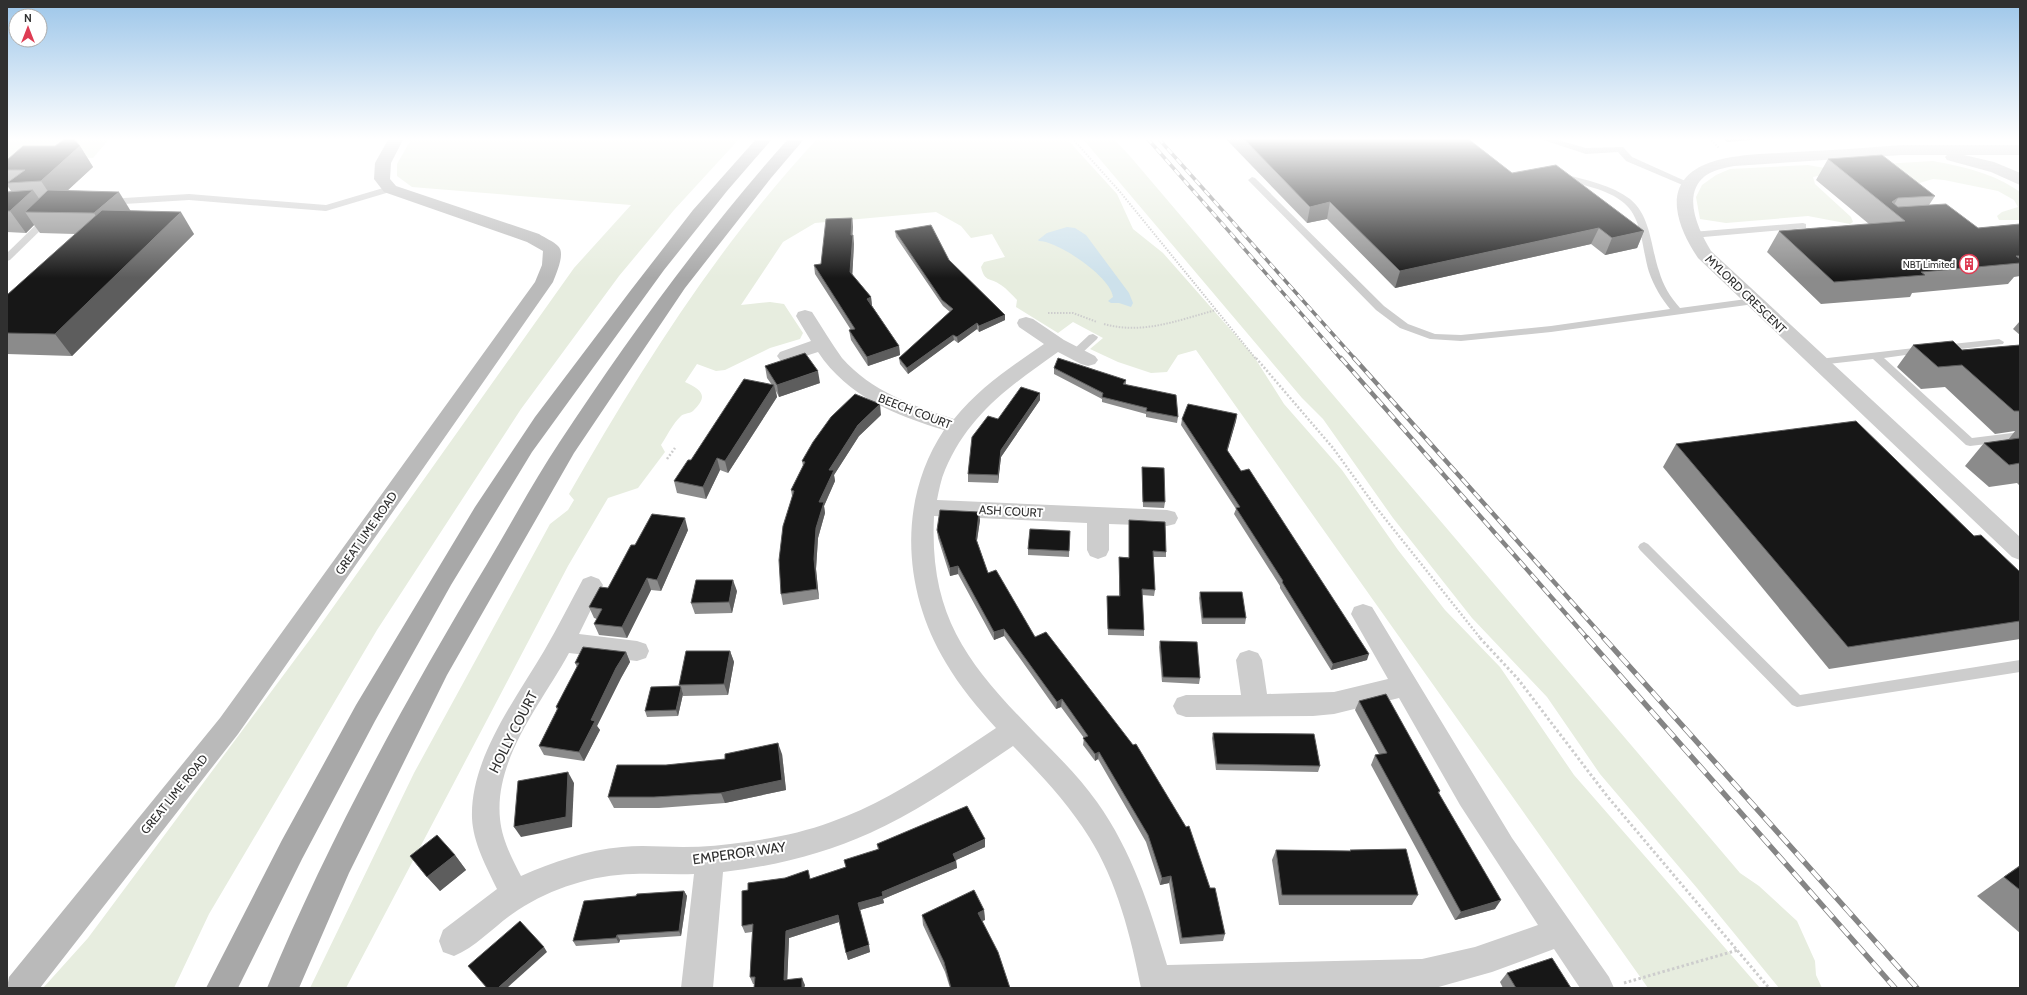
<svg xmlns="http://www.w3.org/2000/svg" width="2027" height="995" font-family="Cabin,sans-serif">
	<rect width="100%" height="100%" fill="#fff"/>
	<g fill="#e7eddf">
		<path d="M7,138H110L93,158L45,157L7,189Z"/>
		<path d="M412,138H740L674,210L619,276L521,409L377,630L209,914L174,988H43L88,938L314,634L574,268L631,205L412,187L397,176V164Z"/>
		<path d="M818,138H1066L1117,194L1133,229L1163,253L1253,355L1284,404L1342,470L1398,550L1445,610L1500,667L1574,775L1760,988H1648L1196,350L1178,355L1167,372L1151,373L1118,362L1090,349L1103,338L1073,322L1058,333L1016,307L1017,300C1012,295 1007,289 1001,285C990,277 985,283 981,267L984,262L1005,257L992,234L971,238L961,226L936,212L815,223L783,242L741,305L770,302L784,304L803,333L800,339L770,348L725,370L716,371L697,364L685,382C702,390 709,396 693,411C689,414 684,413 681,416C673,423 667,436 661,445L665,452L638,488L608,498L568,566L346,988H310L414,773L550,524L568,510L574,500L569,494C641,368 719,244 818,138Z"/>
		<path d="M1082,138H1113L1129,155L1740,873L1759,886L1797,921L1815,961L1816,975L1822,988H1779L1697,888L1600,774L1547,697L1472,618L1393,518L1323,419L1302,398Z"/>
		<path d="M1933,161C1965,167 1993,173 2020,192V220H1999L1997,216L2002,212L2018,207L2014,200L1998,191L1944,180L1933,179L1916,184L1867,165Z"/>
		<path d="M1808,165L1830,169L1831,173L1813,177L1815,184L1851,217L1853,222L1850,224L1808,216L1726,223L1700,219L1696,197L1702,185L1716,175L1730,169Z"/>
	</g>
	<path fill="#cde1eb" d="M1067,227L1075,228L1086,235L1129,293L1133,303L1131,307L1119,303H1111L1108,301L1113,297C1111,277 1058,241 1039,241L1038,240L1047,233Z"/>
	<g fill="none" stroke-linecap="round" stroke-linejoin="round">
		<g stroke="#cdcdcd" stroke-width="2" stroke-dasharray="1.5 1.5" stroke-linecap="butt">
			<path d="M1072,138L1121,193L1256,359"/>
			<path d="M1709,138L1719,148"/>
			<path d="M1048,313H1073L1097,322"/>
			<path d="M1104,324C1142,335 1179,320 1216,310"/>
		</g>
		<g stroke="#cdcdcd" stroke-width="2.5" stroke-dasharray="2 2" stroke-linecap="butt">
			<path d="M1256,358L1333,448L1375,506L1481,639"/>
			<path d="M667,459L675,448"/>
		</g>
		<g stroke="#cdcdcd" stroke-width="3" stroke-dasharray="2.5 2.5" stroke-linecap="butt">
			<path d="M1480,638L1518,679L1607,796L1769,988"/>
			<path d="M1624,983L1738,950"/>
		</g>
		<g fill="#cdcdcd" fill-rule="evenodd">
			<path d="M1537,138H1551L1586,148L1623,147L1632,157L1692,184L1691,186H1685L1626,161L1618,152L1586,154Z"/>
			<path d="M1564,174C1585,180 1612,185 1630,199C1651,216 1651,248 1659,271C1663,285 1670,297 1680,308L1754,298L1759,301L1754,304L1551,332L1461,341L1430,339L1400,328L1376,310L1248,180L1252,177L1255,178L1384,306L1408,324L1435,334L1461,335L1551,326L1670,309C1661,298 1654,286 1649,272C1642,250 1643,219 1624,203C1608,189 1581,185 1561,179V175Z"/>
			<path d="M390,186L394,189L393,191L326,211L189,200L108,205L104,202L108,199L189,194L326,205Z"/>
			<path d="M48,215L53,218L51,220L10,260L7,261V253L45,216Z"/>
			<path d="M1803,223L1806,224V228L1692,238L1687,235L1692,232Z"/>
			<path d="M1093,334L1098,337L1097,339L1080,355H1072L1071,353L1072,351L1089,335Z"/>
			<path d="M1999,339L2004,342L2003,344L1943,351L1938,348L1943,345Z"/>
			<path d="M1923,347L1927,348L1928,350L1927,352L1884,358L1972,438L2020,432V440L1970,446L1966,445L1873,359L1819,365L1814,362L1819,359Z"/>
			<path d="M1644,542L1648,544L1800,695L2020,660V672L1797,707L1792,705L1640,550L1638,547L1640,544Z"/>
		</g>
		<g fill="#cdcdcd" fill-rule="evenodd">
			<path d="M1902,145H2020V155H1964L1994,162L2018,172L2020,173V185L1991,172L1947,160L1945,157L1947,155H1902L1734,166C1724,168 1713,170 1705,176C1681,195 1699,231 1711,251L2020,537V560L2012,557L1698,258C1688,243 1679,226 1677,208C1672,150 1758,155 1796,152C1831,150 1867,148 1902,145Z"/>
			<path d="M805,310L812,312C822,327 831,343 842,358C871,391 913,406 954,419C980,387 1011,367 1044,344L1019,327L1017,323L1019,319L1026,317L1033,319L1064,340L1095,356L1098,360L1095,364L1088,366L1081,364L1058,352C1010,386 969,414 945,470C941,479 939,490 937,500L1167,510L1175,512L1178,518L1175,524L1167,526L1109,524V550L1106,556L1098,559L1090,556L1087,550V523L934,516C929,618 969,665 1036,734C1058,756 1079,777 1097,802C1132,851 1150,908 1167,965L1422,959L1475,947L1538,925L1460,805L1399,698L1334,714L1313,716L1186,717L1177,714L1173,706L1177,698L1186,695H1241L1236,660L1240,653L1249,650L1258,653L1262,660L1267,694L1334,692L1388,679L1351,614L1354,607L1363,604L1372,607L1512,838L1609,977L1614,988H1580L1554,949L1492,972L1435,988H1141C1131,937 1117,881 1089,837C1068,803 1040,774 1013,746C967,777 921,810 870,833C824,854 774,866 723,872L713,988H681L694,874C674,875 653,873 633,874C593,875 552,888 518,910C496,924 478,946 454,956L443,952L439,941L443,930L497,889C487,868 473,843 472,818C470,759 515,700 544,651C558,627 570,603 583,579L591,576L599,579L603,585L579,634L637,641L646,644L649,651L646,658L637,661L569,653C542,703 494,758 500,819C502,840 512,858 521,876C553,862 587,850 622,847C642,845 663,847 683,847C704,847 725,845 746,842C775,838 804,832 831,822C891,801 944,762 996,728C978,708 960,687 946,663C903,592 897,501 944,430C895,415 848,397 818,352L787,362L780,360L777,356L780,352L811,341L796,316L798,312Z"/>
		</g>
		<path fill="#bababa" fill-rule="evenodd" d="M389,138H404L391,163L390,179L396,186L539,234C545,238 553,241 558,246C566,253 556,274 553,282L238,734L40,988H7L9,977L220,718L535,282L542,265L543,251L527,242L384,192L374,179L375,163Z"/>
		<g fill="#a8a8a8" fill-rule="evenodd">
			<path d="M757,138H773L727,191L664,270L532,452L451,585L375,721L302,859L238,988H206L282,840L356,705L475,507L535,417L631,290L693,210Z"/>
			<path d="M789,138H805L771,178L685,288L574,453L447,675L349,873L299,988H267C328,841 405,700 487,564C511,524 533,482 559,443C629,337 704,233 789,138Z"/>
		</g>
		<defs>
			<g id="rail-far2">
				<path d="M1147,138L1341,359"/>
				<path d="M1158,138L1355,359"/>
			</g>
			<g id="rail-far1">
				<path d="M1341,358L1588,639"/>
				<path d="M1354,358L1605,639"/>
			</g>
			<g id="rail">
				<path d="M1587,638L1895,988"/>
				<path d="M1604,638L1917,988"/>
			</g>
		</defs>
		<use href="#rail-far2" stroke="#858585" stroke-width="3.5"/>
		<use href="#rail-far1" stroke="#858585" stroke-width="4.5"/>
		<use href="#rail" stroke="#858585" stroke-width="5.5"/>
		<use href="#rail-far2" stroke="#fff" stroke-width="2.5" stroke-dasharray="7" stroke-linecap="butt"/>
		<use href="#rail-far1" stroke="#fff" stroke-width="3" stroke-dasharray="9" stroke-linecap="butt"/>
		<use href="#rail" stroke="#fff" stroke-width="4" stroke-dasharray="12" stroke-linecap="butt"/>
	</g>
	<g fill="#8b8b8b">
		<path d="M1225,138H1467L1512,173L1644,231L1637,248L1605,255L1591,244L1395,288L1327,219L1307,223Z"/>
		<path d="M1723,138H1765L1764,139L1727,142Z"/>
		<path d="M80,146L93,167L68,190L131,211L194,234L72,356L7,354V295L75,234L40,233L34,225L26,233L7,232V192L13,191H11L7,185V160Z"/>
		<path d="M1828,159L1935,196L1929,205L1978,228L2020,224V276L2014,277L2008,284L1912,293L1910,297L1821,304L1767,252L1779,231L1869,224L1816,180Z"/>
		<path d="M852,218L853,227L852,235H853L854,244L852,274L871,297L872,306L899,346L900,355L868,366L851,340L849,330H851L815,274L814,265L821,264Z"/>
		<path d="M895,231L949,260L1005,315V320L979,332L977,329L958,343L954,340L908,374L900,364L899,358L950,312L943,306L896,237Z"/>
		<path d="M2020,321V335L2013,329Z"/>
		<path d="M1913,345L1962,350L2020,345V486L2017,483L1989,487L1965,466L1984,443L2008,440L2015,431L1995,434L1945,387L1921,389L1897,367Z"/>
		<path d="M765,366L820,383L779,397L776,391L777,397L728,473L720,470L706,499L677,493L674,481L691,460L772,385L767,378Z"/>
		<path d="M1054,368L1126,380V385L1178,417L1177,423L1146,417V414L1102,402V399L1054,374Z"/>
		<path d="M1040,393V400L1001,457L998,483L968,482V474L998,419Z"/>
		<path d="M1237,414L1236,421L1227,450L1367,660L1331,670L1280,588V586L1234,514L1236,509L1181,425L1182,419Z"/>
		<path d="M881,415L859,436L834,475L835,481L824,506L825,513L818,538L816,569L819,599L783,605L781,594L792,496L791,490L803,466L802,461Z"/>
		<path d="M1676,444L1974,536L2020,572V639L1829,669L1663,467Z"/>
		<path d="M1142,467L1165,502L1164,508L1143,507L1142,473Z"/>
		<path d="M980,520L977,541L988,573L1035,637L1225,934L1223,941L1180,944L1169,883L1160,885L1146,842L1098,759L1095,761L1083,745L1084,738L1061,707L1056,709L1004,636L994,640L958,574L950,576L938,538L937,530Z"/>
		<path d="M1129,520L1166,552V557H1153L1155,590L1154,596L1142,595L1144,630V636L1108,635L1107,601V596H1119V557H1129Z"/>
		<path d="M688,530L661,591L651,590L627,638L599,635L594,624L597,619L594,618L589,607L608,588L635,545Z"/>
		<path d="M1070,531L1069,557L1028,555V549Z"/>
		<path d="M737,591L732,613L695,614L691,603Z"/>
		<path d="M1200,592L1246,618L1245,624H1202L1199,598Z"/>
		<path d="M1160,641L1200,678L1199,684L1162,682L1159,647Z"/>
		<path d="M730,651L734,662L728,695L683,696V694L678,716L647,717L645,711L680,686L679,685Z"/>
		<path d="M626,652L630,662L621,678L597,726L600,730L584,761L544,755L539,746L557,710L556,707L577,667L575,663Z"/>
		<path d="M1359,701L1440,791L1439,794L1495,909L1455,920L1371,765L1375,755L1379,754L1355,710Z"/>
		<path d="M1213,733L1320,766L1318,772L1216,770L1212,738Z"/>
		<path d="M782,754L786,790L725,803L659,808H614L608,797L666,765Z"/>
		<path d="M877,844L985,847L956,860L957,868L883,899L884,903L860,910L870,952L848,960L839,922L789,938L787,980L805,985L804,988H754L755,984H753L750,977L752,932L745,933L742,926L810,879L846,867L878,850Z"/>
		<path d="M1276,850L1350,851V850L1418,895L1412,905H1279L1272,860Z"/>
		<path d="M455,855L466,870L440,891L410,856Z"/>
		<path d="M2020,865V933L1977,896Z"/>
		<path d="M684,891L687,896L681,936L620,940L619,943L576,946L573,941L636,896Z"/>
		<path d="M984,910L985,920L982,921L1010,988H950L945,972L923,925L922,915Z"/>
		<path d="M1507,973L1571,988H1503L1500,982Z"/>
	</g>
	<g fill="#5d5d5d">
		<path d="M80,146L93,167L55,202L41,181Z"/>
		<path d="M33,190L48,211L25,212L34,225L26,233L10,211Z"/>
		<path d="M119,192L132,213L108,235L94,213Z"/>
		<path d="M1898,198L1891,210L1892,202Z"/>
		<path d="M1330,202L1327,219L1307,223L1310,207Z"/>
		<path d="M181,212L194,234L72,356L55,334Z"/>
		<path d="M852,218L853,227L852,244L851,235Z"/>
		<path d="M1599,228L1591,244L1395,288L1400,271Z"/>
		<path d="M1644,231L1637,248L1605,255L1612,238Z"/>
		<path d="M853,235L854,244L852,281L850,272Z"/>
		<path d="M871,297L872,306L867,299Z"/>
		<path d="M1005,315V320L979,332V326Z"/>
		<path d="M977,323V329L958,343L957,337Z"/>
		<path d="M953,335L954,340L908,374L907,368Z"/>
		<path d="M899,346L900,355L868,366L867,357Z"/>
		<path d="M818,371L820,383L779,397L777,385Z"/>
		<path d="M774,385L777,397L728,473L725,461Z"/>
		<path d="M1040,393V400L1001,457L998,483V475L1001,450Z"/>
		<path d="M880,404L881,415L859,436L834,475L835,481L824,506L825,513L818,538L816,569L819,599L817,589L814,559L816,528L819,502L829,470L858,425Z"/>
		<path d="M1237,414L1236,421L1226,456L1227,450Z"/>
		<path d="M717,458L720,470L706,499L703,487Z"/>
		<path d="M979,512L980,520L976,546V539Z"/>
		<path d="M685,518L688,530L661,591L657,580Z"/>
		<path d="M958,566V574L950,576V568Z"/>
		<path d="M647,578L651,590L627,638L622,627Z"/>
		<path d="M733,580L737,591L732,613L729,602Z"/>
		<path d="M1004,629V636L994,640V632Z"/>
		<path d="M730,651L734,662L728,695L724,684Z"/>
		<path d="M626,652L630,662L621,678L597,726L600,730L584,761L579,752L591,720L616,668Z"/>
		<path d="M1369,654L1367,660L1331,670L1333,664Z"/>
		<path d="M681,688L683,694L678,716L676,710Z"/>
		<path d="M1062,699L1061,707L1056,709L1057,702Z"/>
		<path d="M778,743L782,754L786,790L725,803L721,793Z"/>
		<path d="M1099,752L1098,759L1095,761V754Z"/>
		<path d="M568,772L574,783L572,827L521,837L514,827Z"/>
		<path d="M985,839V847L954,861L953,854Z"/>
		<path d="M455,855L466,870L440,891L427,877Z"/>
		<path d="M956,861L957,868L883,899L884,903L860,910L858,903L882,892Z"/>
		<path d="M1171,876L1169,883L1160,885L1162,878Z"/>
		<path d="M684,891L687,896L681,936L679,931Z"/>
		<path d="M1501,900L1495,909L1455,920L1461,912Z"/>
		<path d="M984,910L985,920L979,922L978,913Z"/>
		<path d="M838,915L839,922L789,938L787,987L784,980L786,931Z"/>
		<path d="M617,935L620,940L619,943L616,938Z"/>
		<path d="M869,945L870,952L848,960L846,953Z"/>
		<path d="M544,947L547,952L507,988H498Z"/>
		<path d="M802,978L805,985L804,988H802Z"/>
	</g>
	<g fill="#171717" stroke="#5d5d5d">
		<path d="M66,138H73L80,146L41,181L7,183L25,170H7V160L23,146H55Z"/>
		<path d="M1243,138H1467L1512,173L1556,165L1644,231L1612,238L1599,228L1400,271L1330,202L1310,207Z"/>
		<path d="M1882,155L1935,196L1898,198L1892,202L1898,207L1946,204L1978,228L2020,224V256H2016L2020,259V263L1921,272L1925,275L1834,282L1779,231L1905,221L1828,159Z"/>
		<path d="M33,190L10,211H7V192Z"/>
		<path d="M48,190L119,192L94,213L25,212Z"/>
		<path d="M102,210L181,212L55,334L7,333V295Z"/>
		<path d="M852,218L851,235H853L850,272L871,297L867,299L899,346L867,357L849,330L855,329L814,265L821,264L826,219Z"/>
		<path d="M931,225L949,260L1005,315L979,326L977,323L957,337L953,335L907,368L899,358L953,309L942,300L895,231Z"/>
		<path d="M1953,341L1962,350L2020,345V411H2014L1962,365L1938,367L1913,345Z"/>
		<path d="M805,353L818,371L777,385L765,366Z"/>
		<path d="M1058,358L1126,380L1123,384L1176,395L1178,417L1146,411L1147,408L1102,397L1103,393L1054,368Z"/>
		<path d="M744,379L774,385L725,461L717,458L703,487L674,481L688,460H691Z"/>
		<path d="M1021,387L1040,393L1001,450L998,475L968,474L972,437L988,416L998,419Z"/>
		<path d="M855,394L880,404L858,425L829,470H834L819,502H824L816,528L814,559L817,589L781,594L779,560L783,526L794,491L791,490L805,462L802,461L813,442L831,417Z"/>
		<path d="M1188,404L1237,414L1227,450L1241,471L1249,469L1258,483L1369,654L1333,664L1282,582L1283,581L1236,508L1240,507L1182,419Z"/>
		<path d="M1856,421L1974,536L1981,535L2020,572V621L1848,647L1676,444Z"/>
		<path d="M2020,438V463L2009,465L1984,443Z"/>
		<path d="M1142,467L1164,468L1165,502H1143Z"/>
		<path d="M940,510L979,512L976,539L988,573L996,570L1035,637L1046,632L1133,745L1136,744L1186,827L1189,826L1210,888H1215L1225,934L1182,938L1171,876L1162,878L1148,835L1099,752L1095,754L1083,738L1088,736L1062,699L1057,702L1004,629L994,632L958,566L950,568L937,530Z"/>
		<path d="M652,514L685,518L657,580L647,578L622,627L594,624L602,609L589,607L600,587L608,588L631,545H635Z"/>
		<path d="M1129,520L1165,522L1166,552L1153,551L1155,590L1142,589L1144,630L1108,629L1107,596H1120L1119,557L1129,558Z"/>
		<path d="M1030,529L1070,531L1069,551L1028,549Z"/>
		<path d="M696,580H733L729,602L691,603Z"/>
		<path d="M1200,592H1242L1246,618H1203Z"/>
		<path d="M1160,641L1197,642L1200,678L1163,677Z"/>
		<path d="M583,647L626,652L616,668L591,720L595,721L579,752L539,746L558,708L556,707L579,663H575Z"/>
		<path d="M686,651H730L724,684L679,685Z"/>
		<path d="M680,686L681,688L676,710L645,711L651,687Z"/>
		<path d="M1386,694L1440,791L1438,792L1501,900L1461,912L1375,755L1387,753L1359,701Z"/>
		<path d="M1213,733L1314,734L1320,766L1217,764Z"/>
		<path d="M778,743L782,780L721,793L654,797H608L617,765H666L725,759V754Z"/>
		<path d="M568,772L566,817L514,827L518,781Z"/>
		<path d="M967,806L985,839L953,854L956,861L882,892L883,896L858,903L869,945L846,953L838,915L786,931L784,980L802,978V988H754L755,977H750L753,924L742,926V891L748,890V883L785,878L808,870L810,879L846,867L844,860L879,849L877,844Z"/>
		<path d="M437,835L455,855L427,877L410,856Z"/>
		<path d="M1406,849L1418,895H1282L1276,850L1351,851L1350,850Z"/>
		<path d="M2020,866V890L2004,877Z"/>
		<path d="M974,890L984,910L978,913L998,952L1010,988H951L944,962L922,915Z"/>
		<path d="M684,891L679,931L617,935L616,938L573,941L584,901L636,896L637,894Z"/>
		<path d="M520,921L544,947L498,988H487L468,966Z"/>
		<path d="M1552,958L1571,988H1516L1507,973Z"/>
	</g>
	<linearGradient id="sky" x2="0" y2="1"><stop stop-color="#9dc6e9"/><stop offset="0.5" stop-color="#fff"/><stop offset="1" stop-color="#fff" stop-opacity="0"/></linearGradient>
	<rect width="2027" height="278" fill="url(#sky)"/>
	<defs>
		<symbol id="building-ring" viewBox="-11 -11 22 22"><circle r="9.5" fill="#fff" stroke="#de3c53" stroke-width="1.5"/><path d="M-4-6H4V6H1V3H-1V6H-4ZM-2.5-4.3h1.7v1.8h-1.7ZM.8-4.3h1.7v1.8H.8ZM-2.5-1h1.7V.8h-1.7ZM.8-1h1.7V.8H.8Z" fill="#de3c53"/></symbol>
	</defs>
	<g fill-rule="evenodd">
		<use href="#building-ring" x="1958" y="253" width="22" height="22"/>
	</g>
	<g text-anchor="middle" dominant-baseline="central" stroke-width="4" stroke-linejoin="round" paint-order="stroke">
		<g font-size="10" fill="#303030" stroke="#fff" text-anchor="end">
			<text x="1955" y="264">NBT Limited</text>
		</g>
		<g font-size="12" fill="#303030" stroke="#fff">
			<text transform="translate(1746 294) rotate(44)">MYLORD CRESCENT</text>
			<text transform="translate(915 411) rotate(21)">BEECH COURT</text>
			<text transform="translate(1011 511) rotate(3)">ASH COURT</text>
			<text transform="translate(366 533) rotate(-55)">GREAT LIME ROAD</text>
			<text transform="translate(174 794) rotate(-51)">GREAT LIME ROAD</text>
		</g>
		<g font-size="14" fill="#303030" stroke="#fff">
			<text transform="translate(513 732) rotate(-63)">HOLLY COURT</text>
			<text transform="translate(739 853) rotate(-8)">EMPEROR WAY</text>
		</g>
	</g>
	<rect width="2027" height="995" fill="none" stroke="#303030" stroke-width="16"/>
	<g transform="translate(28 28)"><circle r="19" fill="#ffffff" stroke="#acacac"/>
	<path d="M0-3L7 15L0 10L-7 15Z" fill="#de3c53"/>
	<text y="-6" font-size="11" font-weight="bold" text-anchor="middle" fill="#303030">N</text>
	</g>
</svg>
